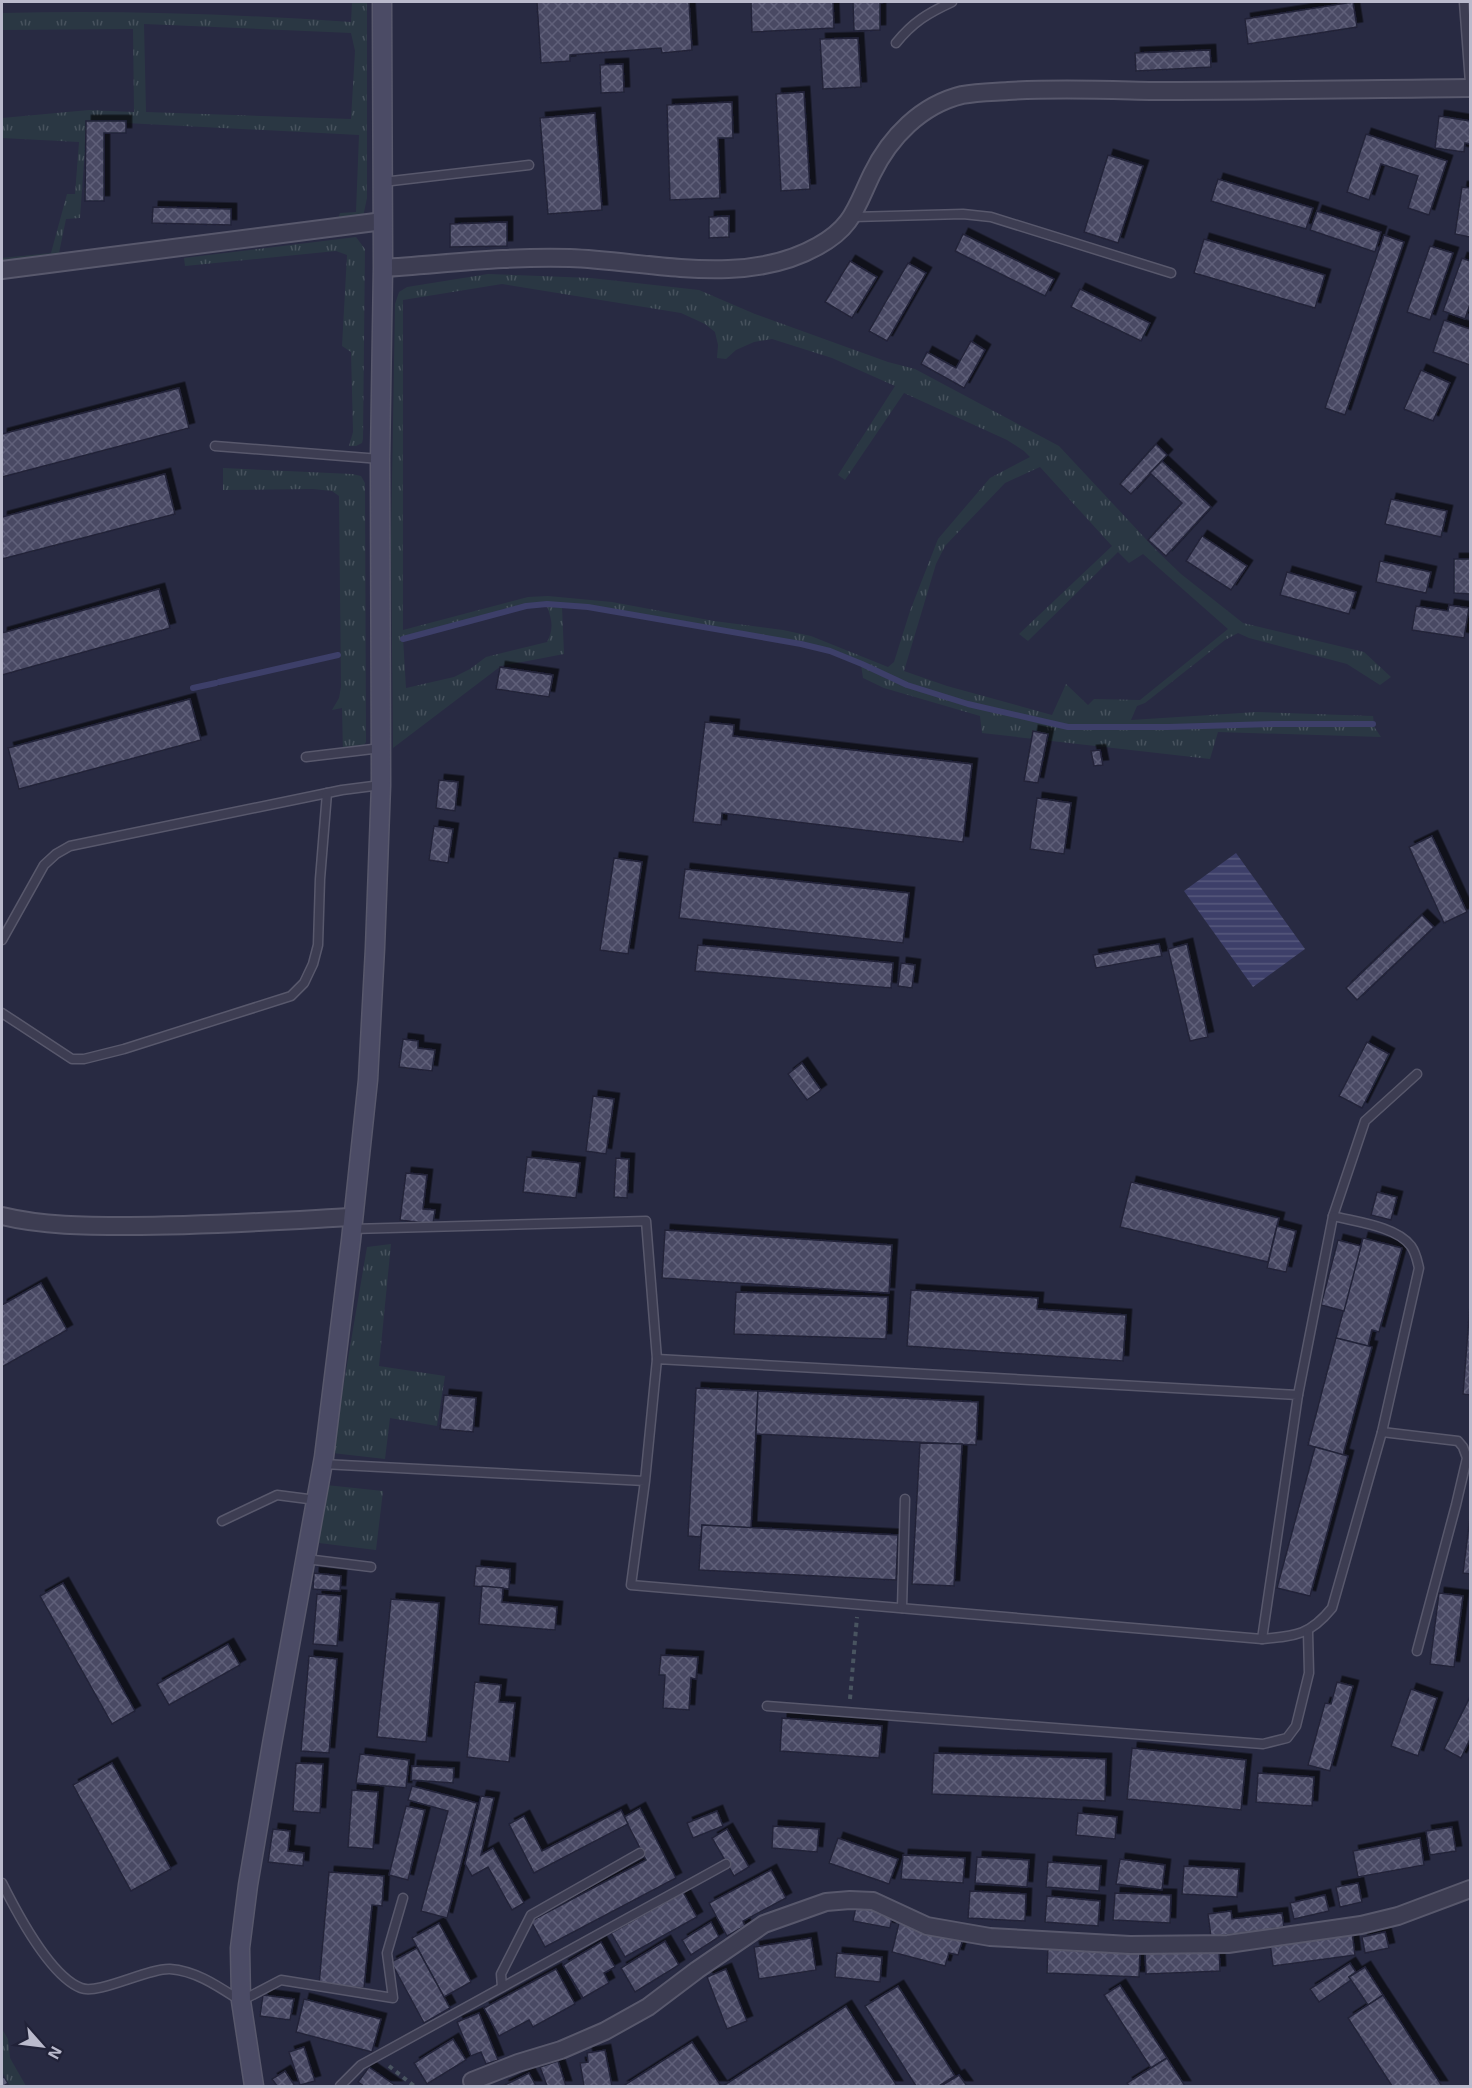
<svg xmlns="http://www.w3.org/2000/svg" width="1472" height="2088" font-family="'Exo 2',sans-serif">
	<defs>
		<pattern id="grass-tufts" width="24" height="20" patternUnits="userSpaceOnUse" patternTransform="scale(1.5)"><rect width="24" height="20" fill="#2a3743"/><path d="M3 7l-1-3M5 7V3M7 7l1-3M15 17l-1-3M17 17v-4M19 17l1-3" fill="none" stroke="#47525d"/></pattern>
		<pattern id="water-rules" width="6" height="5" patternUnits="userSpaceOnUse" patternTransform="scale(1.5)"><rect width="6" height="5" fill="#3d3f69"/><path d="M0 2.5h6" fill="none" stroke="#57597d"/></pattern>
		<pattern id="building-cross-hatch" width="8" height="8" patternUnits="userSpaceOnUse" patternTransform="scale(1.5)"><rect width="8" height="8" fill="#484964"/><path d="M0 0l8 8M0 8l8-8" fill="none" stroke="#606179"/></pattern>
		<filter id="shadow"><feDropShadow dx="5.5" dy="-5.5" stdDeviation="0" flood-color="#0009"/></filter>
	</defs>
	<rect width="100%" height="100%" fill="#282a42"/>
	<g fill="url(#grass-tufts)" fill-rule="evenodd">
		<path d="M352,2H367V198L363,217L337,221L340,213L356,212L359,135L87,121L80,218L66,219L58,258L2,264V258L51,253L67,194H75L79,142L2,138V118L89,110L134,112L133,29L2,30V13C118,10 234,14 351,22ZM144,24L351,33L355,51L351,119L146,112Z"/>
		<path d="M356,237L365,249L363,439L362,443L356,446H349L353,432L351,352L342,346L347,255L336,251L185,266L184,258Z"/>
		<path d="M488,274L591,278L699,290L755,314L827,340L888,362L915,369L1059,446L1157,551L1181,574L1243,623L1364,652L1391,677L1380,685L1347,664L1249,638L1238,633L1225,640L1145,703L1137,706L1131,720L1257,712L1373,716L1374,723H1273L1168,726L1068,725L969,702L907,683L862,662L830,650L801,643L588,606L547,603L525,604L403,638L406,688L454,677L470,669L486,657L547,642C554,629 552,620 547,606L562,607L564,654L501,666L393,748L391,542L395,304L399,292L407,287ZM502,284L681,313L705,324L715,332L718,345L717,358L726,359L736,350L754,342L772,339L832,358L895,386L838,475L845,480L904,393L1007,440L1024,451L1030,457L990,478L938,539L910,611L894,662L888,667L811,636L783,630L714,621L612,602L548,596L528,597L403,630V300ZM1040,467L1112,546L1019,634L1028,641L1118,552L1129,563L1143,554L1228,629L1140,700L1094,699L1088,705L1066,684L1052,715L947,686L904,671L936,564L945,546L1005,483Z"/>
		<path d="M223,468L352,474L361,476L365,483L366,742L362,748L343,754L342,708L332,710L339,698L341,687L339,496L332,491L313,489L223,490Z"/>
		<path d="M861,665L894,681L968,705L1068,728L1168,729L1273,725H1373L1381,737L1218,732L1210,759L982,733L980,716L884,688L863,678Z"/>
		<path d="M391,1244L379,1366L445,1376L437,1426L390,1418L385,1459L332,1453L367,1247Z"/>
		<path d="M326,1485L383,1491L376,1550L319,1543Z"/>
		<path d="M2,2029L8,2039L10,2058L26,2086H10L2,2072Z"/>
	</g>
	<path fill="url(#water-rules)" d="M1236,853L1305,949L1253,987L1184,891Z"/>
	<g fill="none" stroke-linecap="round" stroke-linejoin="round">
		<g stroke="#3d3f69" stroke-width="6">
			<path d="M403,639L526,606L547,604L588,607L801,644L830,651L862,664L907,685L968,704L1068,727H1168L1273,724H1373"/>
			<path d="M219,682L338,655"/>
			<path d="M193,688L216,683"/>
		</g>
	</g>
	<g fill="url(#building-cross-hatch)" stroke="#232439" stroke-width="1.5" filter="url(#shadow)">
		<path d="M537,2H689L692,50L662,53L661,48L570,55V61L541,63Z"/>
		<path d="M751,2H833L834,28L752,32Z"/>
		<path d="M853,2H885L880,3V30L854,31Z"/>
		<path d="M1353,2L1357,27L1248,44L1245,19Z"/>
		<path d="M858,38L861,87L823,89L820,39Z"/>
		<path d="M1210,50L1211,67L1136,71L1135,53Z"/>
		<path d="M623,64L624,92L601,93L600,65Z"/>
		<path d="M804,92L810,189L781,191L776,94Z"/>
		<path d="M732,102L733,138H718L720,198L670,200L667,105Z"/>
		<path d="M595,113L602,210L548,214L540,118Z"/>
		<path d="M1439,116L1470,121V144L1465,143L1464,152L1435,148Z"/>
		<path d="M86,121H126V133H104V201H85Z"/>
		<path d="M1366,134L1447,161L1429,215L1408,208L1418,176L1381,164L1369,200L1347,192Z"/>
		<path d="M1108,155L1143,166L1118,243L1084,232Z"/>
		<path d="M1218,179L1313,208L1306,229L1211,201Z"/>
		<path d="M1462,187L1470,188V237L1455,234Z"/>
		<path d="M153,207L231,209V225L152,223Z"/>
		<path d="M1317,211L1381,232L1375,252L1310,230Z"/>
		<path d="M729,216V237L709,238V217Z"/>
		<path d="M507,222V246L450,247V224Z"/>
		<path d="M963,234L1054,279L1045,296L955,251Z"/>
		<path d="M1384,235L1404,242L1345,415L1325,408Z"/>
		<path d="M1204,239L1325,275L1315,308L1194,273Z"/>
		<path d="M1430,246L1453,253L1430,320L1407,312Z"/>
		<path d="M1462,258L1470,261V304L1465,319L1443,311Z"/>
		<path d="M850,261L877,277L852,318L825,302Z"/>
		<path d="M908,263L926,273L887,341L869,331Z"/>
		<path d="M1080,289L1150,323L1141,341L1071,307Z"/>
		<path d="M1444,320L1470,329V365L1433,352Z"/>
		<path d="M971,341L985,350L964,388L921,364L927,352L956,368Z"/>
		<path d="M1421,370L1450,383L1433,421L1404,409Z"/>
		<path d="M179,388L189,428L2,477V434Z"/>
		<path d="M1156,444L1167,455L1131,494L1120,484Z"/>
		<path d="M1162,461L1211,507L1166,556L1148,540L1182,503L1150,473Z"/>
		<path d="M165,474L175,514L2,559V517Z"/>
		<path d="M1391,499L1447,511L1441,537L1385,524Z"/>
		<path d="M1202,536L1247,566L1231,590L1186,561Z"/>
		<path d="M1454,559H1470V594L1454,593Z"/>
		<path d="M1380,561L1431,572L1426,593L1376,582Z"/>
		<path d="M1287,572L1356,592L1349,614L1280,595Z"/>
		<path d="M159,589L170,628L2,675V633Z"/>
		<path d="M1449,605L1469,608L1464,638L1412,630L1416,606L1448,611Z"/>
		<path d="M500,667L553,675L549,697L496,689Z"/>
		<path d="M190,699L201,740L19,789L8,748Z"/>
		<path d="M705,722L734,725L733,736L972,764L963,842L722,813L721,825L693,822Z"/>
		<path d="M1033,731L1048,734L1038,783L1024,781Z"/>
		<path d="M1100,750L1103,765L1094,766L1091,751Z"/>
		<path d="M439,780L458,782L455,811L436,808Z"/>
		<path d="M1037,798L1071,803L1064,854L1030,849Z"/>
		<path d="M434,826L453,829L448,863L429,860Z"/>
		<path d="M1432,836L1467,912L1444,923L1409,847Z"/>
		<path d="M614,858L642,862L628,954L600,950Z"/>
		<path d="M685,869L909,893L903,943L679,918Z"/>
		<path d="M1422,915L1434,927L1357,1000L1346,988Z"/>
		<path d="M1159,944L1162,956L1096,968L1093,955Z"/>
		<path d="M1187,944L1208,1037L1190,1041L1168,949Z"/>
		<path d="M698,945L893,963L891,988L695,971Z"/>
		<path d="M901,963L915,965L912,988L898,986Z"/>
		<path d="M403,1039L418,1041V1048L435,1050L432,1071L399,1067Z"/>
		<path d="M1367,1042L1389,1054L1362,1108L1339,1096Z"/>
		<path d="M802,1063L821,1090L807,1100L788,1074Z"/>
		<path d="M593,1096L614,1099L606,1154L586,1151Z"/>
		<path d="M527,1157L580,1163L576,1198L523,1192Z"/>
		<path d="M616,1158L629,1159L627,1198L614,1197Z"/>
		<path d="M406,1173L427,1175L423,1209L435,1210L433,1224L400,1220Z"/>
		<path d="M1131,1182L1279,1218L1268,1262L1120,1227Z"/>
		<path d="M1377,1192L1397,1197L1391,1220L1371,1215Z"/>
		<path d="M1277,1226L1296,1231L1286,1272L1267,1268Z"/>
		<path d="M665,1230L892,1245L889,1293L662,1278Z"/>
		<path d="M1363,1238L1402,1248L1379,1332L1372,1330L1368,1346L1336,1338Z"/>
		<path d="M1338,1240L1361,1246L1344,1311L1321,1305Z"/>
		<path d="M41,1283L67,1330L2,1367V1305Z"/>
		<path d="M911,1290L1038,1298L1037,1309L1126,1315L1123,1361L907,1346Z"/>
		<path d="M736,1292L888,1297L886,1339L734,1334Z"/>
		<path d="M1470,1305V1395L1463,1394Z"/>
		<path d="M1336,1338L1372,1347L1343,1455L1308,1445Z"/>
		<path d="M696,1388L758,1391L751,1528L702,1525L701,1537L688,1536Z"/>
		<path d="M758,1391L978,1402L976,1445L756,1434Z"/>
		<path d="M444,1395L476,1398L473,1432L440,1429Z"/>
		<path d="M920,1443L962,1444L954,1586L912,1584Z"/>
		<path d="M1315,1447L1348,1456L1310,1596L1277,1588Z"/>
		<path d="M1470,1517V1574L1463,1573Z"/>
		<path d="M702,1525L898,1535L896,1580L699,1570Z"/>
		<path d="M476,1566L510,1569L509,1589L474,1586Z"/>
		<path d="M314,1573L341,1576L340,1591L313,1589Z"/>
		<path d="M63,1583L135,1711L112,1724L40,1596Z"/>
		<path d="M482,1586L503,1588L502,1602L557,1607L555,1630L479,1624Z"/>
		<path d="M1439,1593L1463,1596L1454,1667L1430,1664Z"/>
		<path d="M317,1594L341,1596L337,1646L313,1644Z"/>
		<path d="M391,1599L439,1603L426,1742L377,1737Z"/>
		<path d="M228,1644L240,1665L169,1705L157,1684Z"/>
		<path d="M661,1655L698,1657L696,1679L691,1678L689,1710L663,1708L665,1675H659Z"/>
		<path d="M309,1656L337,1659L329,1753L301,1751Z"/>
		<path d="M475,1682L501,1685L499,1702L515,1703L509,1762L467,1757Z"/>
		<path d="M1337,1682L1353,1686L1330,1771L1308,1765L1325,1703L1331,1704Z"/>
		<path d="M1411,1689L1437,1698L1418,1756L1391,1746Z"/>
		<path d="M1470,1697V1739L1461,1758L1444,1749Z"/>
		<path d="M782,1718L882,1726L879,1758L780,1751Z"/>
		<path d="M1132,1748L1246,1760L1241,1810L1127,1799Z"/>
		<path d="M934,1753L1106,1759L1105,1801L932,1794Z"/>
		<path d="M360,1754L409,1760L406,1788L356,1783Z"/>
		<path d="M112,1763L171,1869L131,1891L73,1785Z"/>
		<path d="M296,1763L323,1764L320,1813L293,1811Z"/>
		<path d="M412,1766L454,1768L453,1783L411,1780Z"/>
		<path d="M1258,1773L1314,1777L1312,1806L1256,1802Z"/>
		<path d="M412,1786L477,1803L447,1918L421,1911L448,1811L408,1800Z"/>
		<path d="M352,1790L378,1792L373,1849L348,1847Z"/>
		<path d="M481,1796L494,1798L481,1855L493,1848L524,1903L512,1910L488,1867L472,1876L465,1864Z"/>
		<path d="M406,1806L425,1810L408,1880L389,1875Z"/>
		<path d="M640,1808L676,1878L545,1947L531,1921L646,1860L624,1817Z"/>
		<path d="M621,1810L628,1824L534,1873L509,1824L524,1816L542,1851Z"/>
		<path d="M717,1811L723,1826L693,1838L687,1823Z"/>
		<path d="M1078,1813L1117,1817L1115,1839L1076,1835Z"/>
		<path d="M773,1826L819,1829L817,1852L772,1848Z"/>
		<path d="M1452,1827L1456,1851L1430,1855L1426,1831Z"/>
		<path d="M273,1829L290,1831L288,1851L304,1853L303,1866L268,1862Z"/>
		<path d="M727,1829L749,1867L734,1876L712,1838Z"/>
		<path d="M838,1838L898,1859L889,1884L829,1863Z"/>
		<path d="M1420,1838L1424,1865L1358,1877L1353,1851Z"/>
		<path d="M903,1855L965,1858L963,1883L901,1879Z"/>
		<path d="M977,1857L1029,1860L1027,1887L975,1883Z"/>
		<path d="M1120,1859L1165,1865L1162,1890L1116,1884Z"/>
		<path d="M1048,1862L1101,1866L1099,1891L1046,1887Z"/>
		<path d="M1184,1866L1239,1869L1237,1897L1182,1894Z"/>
		<path d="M771,1870L786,1898L743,1921L745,1926L727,1936L709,1903Z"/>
		<path d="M329,1872L384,1876L382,1906L372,1905L364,1988L319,1985Z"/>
		<path d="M1358,1883L1362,1902L1340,1907L1336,1887Z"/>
		<path d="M970,1891L1026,1894L1025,1921L968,1918Z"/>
		<path d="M683,1892L697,1917L625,1957L611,1933Z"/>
		<path d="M1115,1893L1171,1895L1170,1923L1113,1920Z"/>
		<path d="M1325,1895L1329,1911L1294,1919L1290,1903Z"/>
		<path d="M1047,1896L1100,1901L1098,1926L1045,1922Z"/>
		<path d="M856,1906L893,1913L890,1928L853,1921Z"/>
		<path d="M1231,1911L1232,1919L1282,1913L1284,1927L1211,1937L1208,1914Z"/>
		<path d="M711,1922L719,1937L691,1955L682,1940Z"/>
		<path d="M439,1923L471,1982L444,1997L412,1938Z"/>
		<path d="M899,1923L963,1939L958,1955L949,1953L945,1966L892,1952Z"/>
		<path d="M1352,1932L1355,1955L1273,1966L1270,1943Z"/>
		<path d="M1385,1932L1389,1948L1365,1953L1362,1937Z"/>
		<path d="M811,1938L816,1970L759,1979L754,1947Z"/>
		<path d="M665,1941L679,1965L635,1992L621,1968Z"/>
		<path d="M601,1942L615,1967L604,1973L609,1983L583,1998L563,1965Z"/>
		<path d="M1048,1946L1140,1950L1139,1977L1047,1973Z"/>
		<path d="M417,1948L450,2008L424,2023L391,1962Z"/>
		<path d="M1219,1949L1220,1971L1146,1974L1145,1952Z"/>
		<path d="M837,1953L882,1957L880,1982L835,1977Z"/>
		<path d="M1350,1963L1356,1972L1349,1977L1351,1980L1319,2002L1310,1989Z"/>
		<path d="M1365,1967L1383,1995L1368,2005L1349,1977Z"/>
		<path d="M556,1969L575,2004L533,2027L529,2020L499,2036L484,2008Z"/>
		<path d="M726,1969L747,2021L727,2029L707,1977Z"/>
		<path d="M1120,1985L1167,2058L1151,2068L1104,1995Z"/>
		<path d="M898,1986L955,2076L939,2086H916L865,2006Z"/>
		<path d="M263,1995L294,1999L290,2020L260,2016Z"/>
		<path d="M1383,1995L1442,2086H1392L1348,2018Z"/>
		<path d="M304,1999L381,2019L372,2052L296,2032Z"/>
		<path d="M846,2006L897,2086H723Z"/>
		<path d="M479,2013L498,2060L486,2064L481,2052L471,2056L457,2022Z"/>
		<path d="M453,2039L466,2060L427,2084L414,2063Z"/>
		<path d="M692,2042L721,2086H623Z"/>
		<path d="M304,2047L315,2081L300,2085L289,2052Z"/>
		<path d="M605,2050L612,2086H584L580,2063L588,2062L587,2053Z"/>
		<path d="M1167,2058L1185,2086H1129L1127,2083Z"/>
		<path d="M558,2061L566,2086H547L540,2067Z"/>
		<path d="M369,2067L396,2086H364L358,2082Z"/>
		<path d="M285,2071L295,2086H277L272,2079Z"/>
		<path d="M529,2073L536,2086H503Z"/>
		<path d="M959,2075L967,2086H941Z"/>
	</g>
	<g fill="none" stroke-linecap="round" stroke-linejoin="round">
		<defs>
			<g id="lane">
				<path d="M1464,2L1470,83"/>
				<path d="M896,43C913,22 928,13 952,2"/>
				<path d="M383,182L529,165"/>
				<path d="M853,217L963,214L991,217L1171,273"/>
				<path d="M215,446L380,459"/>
				<path d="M306,757L381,748"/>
				<path d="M2,940L44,865L56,854L70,846L342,790L381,785"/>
				<path d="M2,1013L72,1059H84L124,1049L291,996L304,983L313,964L318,945L320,879L327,793"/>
				<path d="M351,1229L646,1221L657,1359"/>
				<path d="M1298,1395L1333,1216L1365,1121L1417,1074"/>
				<path d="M1382,1432L1458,1441L1463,1447L1467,1458L1456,1505L1417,1651"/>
				<path d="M323,1464L645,1481L631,1585L1262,1639L1298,1395L657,1359L645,1481"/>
				<path d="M222,1521L277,1495L316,1500"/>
				<path d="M306,1559L371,1567"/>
				<path d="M902,1608L905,1499"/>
				<path d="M1262,1639C1296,1636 1310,1635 1332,1608L1382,1432L1419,1268C1417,1260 1416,1253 1411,1246C1396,1226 1356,1222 1333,1216"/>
				<path d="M767,1706L1263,1744L1287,1738L1296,1726L1309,1673L1308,1632"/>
				<path d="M2,1883C17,1913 50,1976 81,1988C98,1995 148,1968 170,1969C197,1971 219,1987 241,2001L281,1980L393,1998L387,1953L403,1898"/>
				<path d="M502,1987L501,1974L531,1915L640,1853"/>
				<path d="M340,2086L361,2065L726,1864"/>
			</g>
			<g id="street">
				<path d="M383,268C445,264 508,256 570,258C650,261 744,288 818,246C853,227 856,207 872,174C890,137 921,105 962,95C977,92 993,92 1008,91C1057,88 1106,90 1154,91C1260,91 1365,89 1470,88"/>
				<path d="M2,270L383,221"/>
				<path d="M2,1216C43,1226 86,1226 129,1226C203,1226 278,1221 352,1217"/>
				<path d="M472,2081L518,2063L561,2050L605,2031L648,2007L697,1970L764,1924L826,1902L850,1900L873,1901L927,1926L990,1937L1130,1945L1228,1944L1361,1925L1398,1916L1470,1889"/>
			</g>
			<path id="secondary" d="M254,2086L241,2001L240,1948L248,1885L272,1744L324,1457L351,1240L368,1080L375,948L381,785L380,459L383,268L382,2"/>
		</defs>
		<use href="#lane" stroke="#58586c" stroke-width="11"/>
		<use href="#street" stroke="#58586c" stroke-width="20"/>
		<use href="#secondary" stroke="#58586c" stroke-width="21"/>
		<g stroke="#495460" stroke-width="4" stroke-dasharray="4.5 4.5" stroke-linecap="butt">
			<path d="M850,1699L857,1617"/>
			<path d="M389,2066L414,2086"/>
		</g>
		<use href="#lane" stroke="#3d3d52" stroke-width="8"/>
		<use href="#street" stroke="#3d3d52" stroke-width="16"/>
		<use href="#secondary" stroke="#4b4b65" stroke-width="18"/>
		<path stroke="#5f6079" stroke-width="4.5" stroke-dasharray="6 6" stroke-linecap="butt" d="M2,2079L6,2086"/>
	</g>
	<rect width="1472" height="2088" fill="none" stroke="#babacc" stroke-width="6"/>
	<g transform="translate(42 2046) rotate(118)" stroke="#212238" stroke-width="4.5" paint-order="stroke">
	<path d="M0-4.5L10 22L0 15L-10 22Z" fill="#babacc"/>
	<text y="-9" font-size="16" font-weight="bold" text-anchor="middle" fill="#babacc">N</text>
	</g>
</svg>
